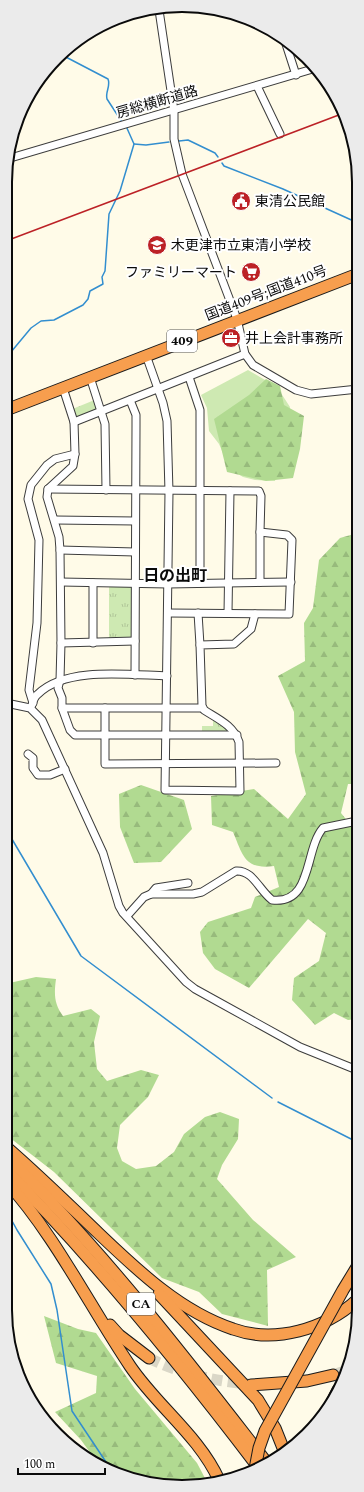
<svg xmlns="http://www.w3.org/2000/svg" width="364" height="1492" font-family="Spectral,'Noto Sans JP',serif">
	<defs>
		<pattern id="forest-firs" width="22" height="20" patternUnits="userSpaceOnUse"><rect width="22" height="20" fill="#b1da91"/><path d="M5 1l3.5 6h-7zM16 11l3.5 6h-7z" fill="#97ba7c"/></pattern>
		<pattern id="park-tufts" width="24" height="20" patternUnits="userSpaceOnUse"><rect width="24" height="20" fill="#cee9b2"/><path d="M3 7l-1-3M5 7V3M7 7l1-3M15 17l-1-3M17 17v-4M19 17l1-3" fill="none" stroke="#b0c698"/></pattern>
	</defs>
	<rect width="100%" height="100%" fill="#fffbe8"/>
	<path fill="#cee9b2" d="M248,370L277,387L290,407L275,481L255,480L243,477L230,469L219,444L209,431L207,408L201,395Z"/>
	<g fill="url(#forest-firs)">
		<path d="M266,379L280,386L284,405L304,416L300,449L293,478L266,481L227,472L214,419L249,395Z"/>
		<path d="M354,534L357,535V784H348L341,813L349,823L357,822V1019L348,1020L334,1013L315,1025L292,1000L294,978L319,961L326,933L308,919L249,988L215,969L203,953L200,932L208,922L251,908L255,897L279,887L274,866C245,870 243,856 233,832L212,825L211,796L254,789L288,819L306,794L295,752L294,712L278,676L305,661L304,623L313,608L319,560L340,538Z"/>
		<path d="M141,785L184,800L192,829L161,862L134,863L120,827L119,794Z"/>
		<path d="M36,977L56,979C54,994 54,1004 63,1016L91,1009L100,1016L94,1042L97,1069L107,1081L141,1070L159,1075L148,1097L120,1125L117,1148L122,1161L136,1169L156,1166L174,1152L184,1134L205,1117L220,1112L239,1119L238,1139L222,1165L217,1179L253,1220L296,1257L267,1270L268,1326L222,1314L199,1292L162,1278L54,1172L5,1134V984Z"/>
		<path d="M44,1316L78,1329L96,1333L135,1389L197,1463L207,1482L170,1487L104,1469L100,1466L81,1440L55,1412L96,1393L97,1376L56,1363Z"/>
	</g>
	<g fill="url(#park-tufts)">
		<path d="M97,399L101,411L74,422L70,410Z"/>
		<path d="M109,583H135V641L109,642Z"/>
		<path d="M213,716L237,735L202,736V726H213Z"/>
	</g>
	<g fill="none" stroke-linecap="round" stroke-linejoin="round">
		<g stroke="#328ecf" stroke-width="1.5">
			<path d="M62,55L108,79C111,86 105,92 107,99L122,122"/>
			<path d="M179,141L188,140L215,153L218,157"/>
			<path d="M134,144L146,145L169,142"/>
			<path d="M222,163L224,166L283,189L358,223"/>
			<path d="M6,358L31,328L41,321L54,320L83,305L88,299L90,291L103,284L102,277L105,271L109,214L120,191L134,144L126,126"/>
			<path d="M6,829L81,956L272,1098"/>
			<path d="M278,1102L357,1142"/>
			<path d="M5,1208L17,1230L51,1284L57,1310L72,1411L112,1471"/>
		</g>
		<g stroke="#dad7c7" stroke-width="11" stroke-dasharray="11 5.5" stroke-linecap="butt">
			<path d="M149,1358C180,1374 215,1381 249,1384"/>
			<path d="M333,1375L345,1371"/>
		</g>
		<defs>
			<g id="minor">
				<path d="M159,10L174,111V139L182,174L237,319L245,354L253,365L296,390L311,394L358,389"/>
				<path d="M285,41L296,75"/>
				<path d="M257,86L280,134"/>
				<path d="M7,159L316,68"/>
				<path d="M146,355L163,403L167,421L169,492L165,790L240,791L239,742C233,725 218,719 204,710L202,706L200,645L234,644L251,629L255,614"/>
				<path d="M90,377L105,424L106,490"/>
				<path d="M189,377L200,410V583"/>
				<path d="M63,388L74,422L75,454L73,466L48,489L47,497L59,537L60,550L61,643L60,680L58,688L62,698V708L70,730L75,735H237"/>
				<path d="M130,400L136,415V426L135,675"/>
				<path d="M74,422L245,354"/>
				<path d="M48,489L259,491L261,496L260,532L287,535L292,540L289,614L168,613"/>
				<path d="M55,520L135,521"/>
				<path d="M60,550L135,552"/>
				<path d="M61,582L168,584L291,582"/>
				<path d="M260,582V532"/>
				<path d="M93,583V643"/>
				<path d="M198,613L200,645"/>
				<path d="M228,613L230,491"/>
				<path d="M61,643L135,641"/>
				<path d="M6,703L30,708L42,720L103,853L119,906L123,913L186,982L195,989L300,1047L357,1070"/>
				<path d="M33,703L29,690L37,623L39,540L28,499L31,485L47,465L55,459L75,454"/>
				<path d="M32,705C33,701 35,696 38,694C66,666 130,675 167,676"/>
				<path d="M62,708H203"/>
				<path d="M105,708V764L276,763"/>
				<path d="M28,754L33,758V768L38,775H50L65,769"/>
				<path d="M151,894L156,888L188,883"/>
				<path d="M127,916L144,897L151,894H193L202,892L236,871C253,870 259,890 272,900C313,905 304,850 323,828L357,821"/>
			</g>
			<g id="highway">
				<path d="M6,410L358,274"/>
				<path d="M5,1146C35,1172 63,1199 92,1227C133,1266 178,1311 233,1329C275,1344 325,1329 357,1300"/>
				<path d="M7,1157C103,1251 185,1357 267,1463"/>
				<path d="M5,1169C97,1262 179,1363 258,1467"/>
				<path d="M5,1180C55,1235 89,1305 130,1366C157,1406 199,1436 219,1480"/>
				<path d="M159,1294L258,1400L275,1428L285,1453"/>
				<path d="M110,1325L119,1335L149,1358"/>
				<path d="M251,1385L307,1381L333,1375"/>
				<path d="M332,1402L338,1390"/>
			</g>
		</defs>
		<use href="#minor" stroke="#3d3d3d" stroke-width="9"/>
		<use href="#highway" stroke="#1b1b1b" stroke-width="13"/>
		<use href="#minor" stroke="#fff" stroke-width="7"/>
		<use href="#highway" stroke="#f79e4e" stroke-width="11"/>
		<path stroke="#bc2126" stroke-width="1.5" d="M6,241L344,113"/>
		<defs>
			<path id="highway-bridge" d="M255,1469L259,1448L265,1431L343,1290L357,1267"/>
		</defs>
		<use href="#highway-bridge" stroke="#1b1b1b" stroke-width="13" stroke-linecap="butt"/>
		<use href="#highway-bridge" stroke="#f79e4e" stroke-width="11"/>
	</g>
	<defs>
		<symbol id="civic-disc" viewBox="-11 -11 22 22"><circle r="9.5" fill="#bc2126" stroke="#fff"/><path d="M-.6-6.5H3V-4.5H.6V-3L4-1V1h2V6H-6V1h2V-1L-.6-3ZM-1.2 2.5V6h2.4V2.5Z" fill="#fff"/></symbol>
		<symbol id="school-disc" viewBox="-11 -11 22 22"><circle r="9.5" fill="#bc2126" stroke="#fff"/><path d="M0-5L7-2L0 1L-7-2ZM-4 1L0 2.5L4 1V4Q0 6-4 4Z" fill="#fff"/></symbol>
		<symbol id="supermarket-disc" viewBox="-11 -11 22 22"><circle r="9.5" fill="#bc2126" stroke="#fff"/><path d="M-6-5.5h2.5l.6 2H6L4.5 2H-2.5L-4.4-4H-6ZM-1.5 3.2a1.3 1.3 0 1 0 .1 0ZM3 3.2a1.3 1.3 0 1 0 .1 0Z" fill="#fff"/></symbol>
		<symbol id="office-disc" viewBox="-11 -11 22 22"><circle r="9.5" fill="#bc2126" stroke="#fff"/><path d="M-6-3h4V-5.5h4V-3h4V5H-6ZM-1-4.5V-3h2v-1.5ZM-6 0V1H6V0Z" fill="#fff"/></symbol>
	</defs>
	<g fill-rule="evenodd">
		<use href="#civic-disc" x="230" y="190" width="22" height="22"/>
		<use href="#school-disc" x="146" y="234" width="22" height="22"/>
		<use href="#supermarket-disc" x="240" y="261" width="22" height="22"/>
		<use href="#office-disc" x="220" y="327" width="22" height="22"/>
	</g>
	<g text-anchor="middle" dominant-baseline="central" stroke-width="4" stroke-linejoin="round" paint-order="stroke">
		<g fill="#fff" stroke="#545454" stroke-width="1">
			<rect x="167" y="330" width="30" height="22" rx="3"/>
			<rect x="127" y="1293" width="28" height="22" rx="3"/>
		</g>
		<g font-size="13" font-weight="bold" fill="#0a0a0a">
			<text x="182" y="341">409</text>
			<text x="141" y="1304">CA</text>
		</g>
		<g font-size="14" fill="#0a0a0a" stroke="#fff">
			<text transform="translate(157 102) rotate(-16)">房総横断道路</text>
			<text transform="translate(266 293) rotate(-21)">国道409号;国道410号</text>
		</g>
		<g font-size="14" fill="#0a0a0a" stroke="#fff" text-anchor="start">
			<text x="255" y="201">東清公民館</text>
			<text x="171" y="245">木更津市立東清小学校</text>
			<text x="237" y="272" text-anchor="end">ファミリーマート</text>
			<text x="245" y="338">井上会計事務所</text>
		</g>
		<g font-size="16" font-weight="bold" fill="#0a0a0a" stroke="#fff">
			<text x="175" y="576">日の出町</text>
		</g>
	</g>
	<path d="M0 0H364V1492H0ZM182 12H182A170 170 0 0 1 352 182V1310A170 170 0 0 1 182 1480H182A170 170 0 0 1 12 1310V182A170 170 0 0 1 182 12Z" fill="#ebebeb" fill-rule="evenodd"/>
	<path fill="none" stroke="#0a0a0a" stroke-width="2" d="M182 12H182A170 170 0 0 1 352 182V1310A170 170 0 0 1 182 1480H182A170 170 0 0 1 12 1310V182A170 170 0 0 1 182 12Z"/>
	<path d="M18 1468v6h87v-6" fill="none" stroke="#0a0a0a" stroke-width="2"/>
	<text x="24" y="1468" font-size="12" fill="#0a0a0a" stroke="#ffffff" stroke-width="3" paint-order="stroke">100 m</text>
</svg>
